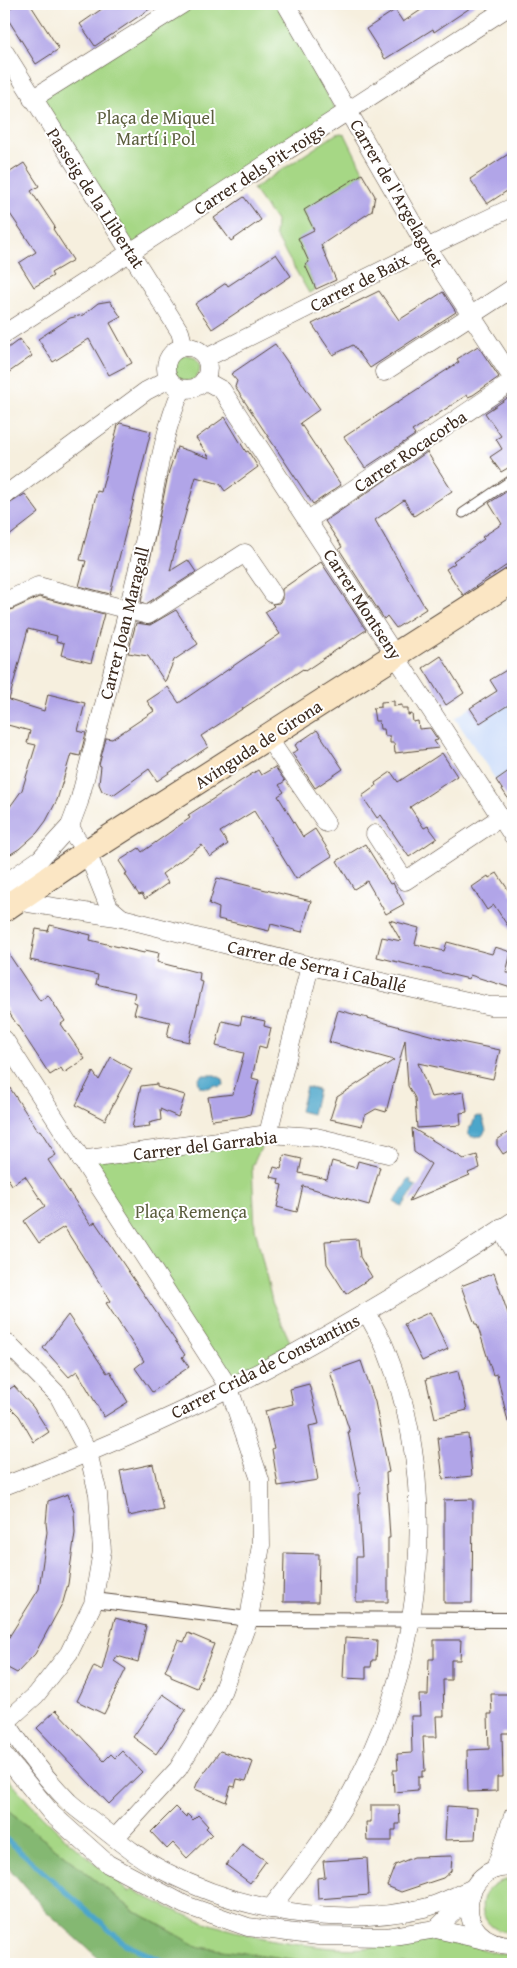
<svg xmlns="http://www.w3.org/2000/svg" width="517" height="1968" font-family="'Gentium Book Plus',serif">
	<rect width="100%" height="100%" fill="#fff"/>
	<filter id="ink" filterUnits="userSpaceOnUse"><feTurbulence type="fractalNoise" baseFrequency=".02" numOctaves="2"/><feDisplacementMap in="SourceGraphic" scale="10" xChannelSelector="R" yChannelSelector="G"/><feConvolveMatrix kernelMatrix="1 2 1 2 8 2 1 2 1" color-interpolation-filters="sRGB"/></filter>
	<filter id="wash" filterUnits="userSpaceOnUse"><feTurbulence type="fractalNoise" baseFrequency=".0096" numOctaves="4" result="noise"/><feDisplacementMap in="SourceGraphic" scale="20" xChannelSelector="R" yChannelSelector="G"/><feGaussianBlur stdDeviation="1.12" result="paint"/><feColorMatrix in="noise" values="0 0 0 0 0 0 0 0 0 0 0 0 0 0 0 0 0 1.4 0 .05"/><feComposite in="paint" operator="in"/></filter>
	<g filter="url(#wash)">
		<rect width="100%" height="100%" fill="#f6efde"/>
		<path fill="#cadcf9" d="M513,666V806L455,718L496,691L490,680Z"/>
		<g fill="#a6d785" stroke="#708052">
			<path d="M191,4H276L336,110L131,252L32,99Z"/>
			<path d="M341,133L345,134L364,173L304,211L322,244L325,253L305,265L316,289L309,293L275,235L276,221L253,189L336,134Z"/>
			<circle cx="187" cy="368" r="13"/>
			<path d="M268,1134L252,1166L255,1228L272,1301L295,1353L229,1388L81,1160Z"/>
			<path d="M4,1772C35,1815 74,1846 114,1879L122,1883L121,1886L130,1892L132,1889C185,1919 240,1936 300,1944C321,1947 343,1950 364,1948C391,1946 420,1937 447,1940C470,1942 490,1955 513,1955V1964H329L199,1947L133,1910L4,1808Z"/>
			<path d="M506,1880H513V1932C477,1935 470,1887 506,1880Z"/>
		</g>
		<path fill="#84b872" stroke="#607148" d="M4,1808L133,1910L199,1947L329,1964H105L46,1911L4,1862Z"/>
		<g fill="#4ca6ca" stroke="#446874">
			<path d="M202,1075H215L223,1079L224,1085L219,1087L215,1085L208,1088L200,1087L198,1080Z"/>
			<path d="M306,1087L318,1090L312,1114L300,1111Z"/>
			<path d="M478,1116L482,1117L486,1130L482,1136L472,1137L468,1134L469,1128L472,1126L475,1117Z"/>
			<path d="M409,1179L412,1181L410,1183L416,1187L402,1207L394,1202Z"/>
		</g>
		<g fill="none" stroke-linecap="round" stroke-linejoin="round">
			<path stroke="#4ca6ca" stroke-width="5" d="M4,1837L125,1944L170,1964"/>
		</g>
		<g id="blocks">
			<g fill="#b1a5e8">
				<path d="M16,4H30L59,49L36,64L4,13Z"/>
				<path d="M109,4H157L95,46L80,24Z"/>
				<path d="M430,4H476L434,32L433,29L385,59L366,29L395,10L403,22Z"/>
				<path d="M513,151V187L487,204L470,179Z"/>
				<path d="M24,163L39,186L31,191L55,227L53,229L73,260L51,273L53,276L34,287L19,263L36,252L4,205V176Z"/>
				<path d="M362,174L375,196L372,211L321,245L336,280L316,289L305,265L309,262L298,238L314,230L304,210Z"/>
				<path d="M244,197L261,220L231,241L214,218Z"/>
				<path d="M276,254L291,276L212,329L195,304L226,283L228,286Z"/>
				<path d="M379,291L399,320L443,292L456,312L370,368L353,345L333,355L312,324Z"/>
				<path d="M110,301L121,317L110,323L132,363L109,375L89,339L53,362L38,339L70,318L83,315L98,303Z"/>
				<path d="M20,339L32,356L8,373L4,366V351Z"/>
				<path d="M275,344L320,409L300,423L341,485L313,504L235,387L237,381L231,374Z"/>
				<path d="M478,346L499,377L473,395L468,397L467,395L412,431L415,435L365,468L344,437L459,362L457,359Z"/>
				<path d="M512,395L513,465L501,472L490,457L502,449L496,439L501,436L485,413Z"/>
				<path d="M225,417L246,452L248,451L258,467L225,491L220,484L196,477L182,526L181,525L170,571L188,560L196,572L146,604L141,602L169,471L177,447L210,458L196,438Z"/>
				<path d="M120,423L151,431L110,594L79,586L86,561L80,560L97,491L101,492L118,425Z"/>
				<path d="M427,452L452,491L414,516L404,500L375,520L426,609L396,628L387,616L384,619L339,549L342,547L325,521Z"/>
				<path d="M509,490L513,497V561L463,595L446,569L455,563L453,561L484,539L482,537L502,524L489,503Z"/>
				<path d="M25,494L39,513L4,540V507Z"/>
				<path d="M321,562L366,630L305,671L303,669L201,736L208,747L157,781L149,769L113,795L102,791L99,784L101,766L99,765L106,738L112,739L154,711L147,701L168,687L179,703L280,634L265,612L274,606L272,604L279,603L282,599V589Z"/>
				<path d="M39,597L104,614L91,663L61,655L64,643L56,641L57,636L28,629L9,700L44,711L48,694L85,703L78,731L86,733L80,756L71,754L57,800L46,821L37,833L19,849L4,858V815L22,790L36,745L27,743L30,731L4,724V613Z"/>
				<path d="M176,610L198,644L174,660L165,682L148,656L128,653L136,623L150,625Z"/>
				<path d="M441,656L464,693L446,705L423,668Z"/>
				<path d="M513,666V702L480,723L470,708L497,691L490,680Z"/>
				<path d="M394,701V706L402,705V708H408V715L412,714L413,722L418,721L419,729L430,728L438,740L434,741L439,748L395,753L394,743H390V736H385L384,729H380L379,721H375L373,708L381,707V702Z"/>
				<path d="M317,730L343,769L315,788L292,753L298,750L295,745Z"/>
				<path d="M442,753L457,776L410,807L424,828L428,826L437,838L409,857L381,815L377,818L362,796L376,786L375,783L391,772L398,782Z"/>
				<path d="M275,767L285,781L279,785L284,792L278,796L303,837L315,829L332,856L296,879L254,811L220,832L228,844L210,857L202,845L162,874L168,883L145,899L142,894L139,895L125,874L127,873L119,861L139,848L142,852L190,818L188,815L258,770L261,775Z"/>
				<path d="M513,768V806L496,780Z"/>
				<path d="M365,844L390,884L393,883L404,904L386,914L367,881L354,889L337,861Z"/>
				<path d="M497,873L513,897V934L494,905L487,910L472,887L488,876L489,878Z"/>
				<path d="M217,878L311,901L302,932L271,924L269,931L218,919L219,908L209,904Z"/>
				<path d="M389,920L419,928L415,944L444,951L447,942L492,954L495,947L511,952L506,973H512L511,988L470,975L469,979L377,957L382,937L401,941Z"/>
				<path d="M50,925L91,935L90,940L144,953L145,950L159,953L157,962L200,973L199,981L203,982L189,1042L167,1037L170,1022L134,1014L137,1003L133,1002L135,993L96,984L98,975L30,960L36,929L48,931Z"/>
				<path d="M4,947L40,1001L48,995L65,1021L61,1024L85,1059L64,1073L61,1068L50,1075L4,1005Z"/>
				<path d="M338,1010L441,1038L500,1050L493,1079L418,1063L431,1097L464,1092L467,1112L460,1113L461,1125L417,1128L415,1098L408,1086L405,1040L386,1112L376,1109L364,1116L362,1126L330,1119L337,1097L394,1060L329,1042Z"/>
				<path d="M242,1016L265,1021L264,1026L271,1028L266,1048L259,1046L252,1078L259,1080L250,1114L245,1116L212,1120L208,1097L233,1094L244,1053L216,1046L222,1021L240,1025Z"/>
				<path d="M111,1057L132,1069L105,1120L76,1105L93,1072L99,1080Z"/>
				<path d="M4,1079L38,1131L40,1130L56,1155L48,1160L91,1225L95,1222L185,1355L182,1357L189,1367L152,1392L135,1368L144,1361L106,1303L111,1301L64,1227L39,1243L24,1221L45,1206L25,1176L12,1185L4,1172Z"/>
				<path d="M157,1084V1087L185,1095L178,1117L160,1109L161,1120L149,1123L150,1126L132,1128L141,1086Z"/>
				<path d="M412,1128L464,1159L477,1155L480,1168L468,1173L470,1175L409,1201L431,1164L414,1152Z"/>
				<path d="M513,1129V1148L503,1154L497,1145V1140Z"/>
				<path d="M284,1155L302,1159L299,1173L327,1179L332,1161L356,1168L358,1161L380,1167L369,1205L303,1186L297,1212L277,1207L282,1185L278,1184L279,1179L271,1177L274,1167L281,1169Z"/>
				<path d="M358,1239L360,1257L372,1277L346,1294L327,1264L325,1241Z"/>
				<path d="M494,1273L513,1328V1422H508L497,1374L493,1375L477,1324H475L461,1286Z"/>
				<path d="M430,1312L448,1349L422,1361L404,1324Z"/>
				<path d="M68,1315L107,1373L110,1371L128,1402L104,1417L77,1371L69,1377L43,1348Z"/>
				<path d="M361,1361L375,1402L389,1472L386,1473L390,1538H388V1602H356V1557H362L358,1494H361L348,1432H350L330,1372Z"/>
				<path d="M458,1371L467,1410L435,1418L426,1379Z"/>
				<path d="M309,1384L319,1424L309,1426L318,1480L278,1486L272,1449L274,1448L265,1411L293,1404L290,1389Z"/>
				<path d="M14,1386L33,1407L49,1432L34,1442L19,1416L4,1401V1393Z"/>
				<path d="M468,1434L472,1476L443,1479L438,1438Z"/>
				<path d="M153,1464L163,1509L129,1516L120,1471Z"/>
				<path d="M68,1494L74,1512L75,1533L68,1584L63,1602L35,1654L17,1673L4,1666V1645L39,1589L47,1532L46,1523L48,1501Z"/>
				<path d="M473,1499L472,1603H444V1500Z"/>
				<path d="M284,1553L319,1554L318,1602H283Z"/>
				<path d="M115,1618L146,1626L138,1662L117,1656L114,1661L126,1669L104,1714L77,1701L94,1666L102,1670Z"/>
				<path d="M188,1633L214,1644L197,1688L171,1677V1674L165,1671L178,1640L184,1642Z"/>
				<path d="M345,1638L377,1640L376,1660H372L371,1667H366V1679L343,1678Z"/>
				<path d="M434,1640H461L460,1660H451V1680H443L444,1716H436L437,1737H423L425,1771H422V1777H418V1790L394,1792L393,1770H398L397,1754L412,1753L411,1716H420L419,1695H428L429,1659H434Z"/>
				<path d="M163,1694L186,1710L156,1754L133,1737Z"/>
				<path d="M491,1694H513V1733H502L503,1777H497V1791L468,1792L467,1750L489,1749L488,1714H492Z"/>
				<path d="M56,1710L104,1761L111,1754L115,1758L122,1751L142,1772L109,1804L37,1728Z"/>
				<path d="M220,1751L253,1762L246,1781L237,1779L235,1787L231,1786L226,1802L195,1789L198,1781Z"/>
				<path d="M371,1805H399L400,1824H396V1830H392V1841H367L366,1822H371Z"/>
				<path d="M447,1806L477,1808L475,1839L445,1840Z"/>
				<path d="M176,1807L186,1817L187,1814L193,1820L198,1815L208,1826L206,1828L212,1834L187,1858L173,1843L167,1849L151,1832Z"/>
				<path d="M242,1844L266,1861L250,1883L226,1865Z"/>
				<path d="M452,1856L451,1871L443,1878L401,1892L387,1886L395,1865L414,1857Z"/>
				<path d="M367,1858L369,1895L318,1899L317,1878L325,1877L323,1861Z"/>
			</g>
		</g>
	</g>
	<g filter="url(#ink)">
		<use href="#blocks" fill-opacity="0" stroke="#57483b" stroke-width="1"/>
		<g fill="none" stroke-linecap="round" stroke-linejoin="round">
			<defs>
				<path id="service" d="M463,513L513,479"/>
				<path id="pedestrian" d="M94,1600L249,1619L513,1620"/>
				<g id="minor">
					<path d="M286,4L427,248L513,379"/>
					<path d="M4,51L180,332L184,347"/>
					<path d="M32,99L183,4"/>
					<path d="M4,334L513,4"/>
					<circle cx="187" cy="368" r="21"/>
					<path d="M206,358L441,241L513,207"/>
					<path d="M384,372L513,288"/>
					<path d="M204,380L222,390L513,836"/>
					<path d="M4,496L146,391L169,379"/>
					<path d="M308,520L513,381"/>
					<path d="M4,602L38,586L148,615L245,553L273,594"/>
					<path d="M268,738L326,823"/>
					<path d="M375,834L405,881L501,817"/>
					<path d="M4,884L40,859L70,826"/>
					<path d="M16,901L122,918L310,966L490,1006H513"/>
					<path d="M122,918L109,907L87,852L76,838L70,826L79,802C101,717 123,632 143,547C155,494 160,438 182,389"/>
					<path d="M4,1039L229,1388L260,1480L261,1545L249,1619L218,1703L178,1769L115,1838"/>
					<path d="M268,1134L310,966"/>
					<path d="M81,1160L268,1134L316,1137L388,1154"/>
					<path d="M501,1229L513,1251"/>
					<path d="M4,1342L8,1344L58,1395L88,1452L98,1494L102,1551L93,1604L69,1653L36,1695L6,1722"/>
					<path d="M4,1486C80,1457 157,1425 229,1388C327,1338 421,1281 513,1221"/>
					<path d="M4,1719C22,1747 45,1778 69,1802C79,1811 91,1819 102,1828C121,1843 142,1860 164,1871C240,1911 339,1928 424,1908C441,1904 458,1894 473,1888"/>
					<path d="M4,1755L52,1814L108,1864L185,1905L248,1927L318,1936L387,1937L436,1929L493,1942"/>
					<path d="M513,1868C461,1861 448,1945 513,1945"/>
					<path d="M495,1869L513,1816"/>
					<path d="M270,1909C302,1867 335,1826 359,1778C424,1651 440,1484 386,1350C381,1337 373,1325 367,1313"/>
					<path d="M436,1929L471,1895"/>
				</g>
				<path id="secondary" d="M4,909L87,852L513,580"/>
			</defs>
			<use href="#service" stroke="#57483b" stroke-width="11"/>
			<use href="#pedestrian" stroke="#57483b" stroke-width="16"/>
			<use href="#minor" stroke="#57483b" stroke-width="19"/>
			<use href="#secondary" stroke="#57483b" stroke-width="27"/>
			<use href="#service" stroke="#fff" stroke-width="9"/>
			<use href="#pedestrian" stroke="#fff" stroke-width="14"/>
			<use href="#minor" stroke="#fff" stroke-width="18"/>
			<use href="#secondary" stroke="#fbe6c4" stroke-width="25"/>
		</g>
	</g>
	<g text-anchor="middle" dominant-baseline="central" stroke-width="4" stroke-linejoin="round" paint-order="stroke">
		<g font-size="18" fill="#5b5e3d" stroke="#fff">
			<text x="156" y="117">Plaça de Miquel<tspan x="156" dy="21">Martí i Pol</tspan></text>
			<text x="191" y="1211">Plaça Remença</text>
		</g>
		<g font-size="18" fill="#3b2a1e" stroke="#fff">
			<text transform="translate(259 169) rotate(-33)">Carrer dels Pit-roigs</text>
			<text transform="translate(397 193) rotate(60)">Carrer de l'Argelaguet</text>
			<text transform="translate(96 198) rotate(57)">Passeig de la Llibertat</text>
			<text transform="translate(359 282) rotate(-27)">Carrer de Baix</text>
			<text transform="translate(410 451) rotate(-34)">Carrer Rocacorba</text>
			<text transform="translate(363 604) rotate(57)">Carrer Montseny</text>
			<text transform="translate(124 623) rotate(-76)">Carrer Joan Maragall</text>
			<text transform="translate(258 744) rotate(-33)">Avinguda de Girona</text>
			<text transform="translate(317 966) rotate(13)">Carrer de Serra i Caballé</text>
			<text transform="translate(205 1145) rotate(-7)">Carrer del Garrabia</text>
			<text transform="translate(265 1366) rotate(-27)">Carrer Crida de Constantins</text>
		</g>
	</g>
	<rect width="517" height="1968" fill="none" stroke="#fff" stroke-width="20"/>
</svg>
